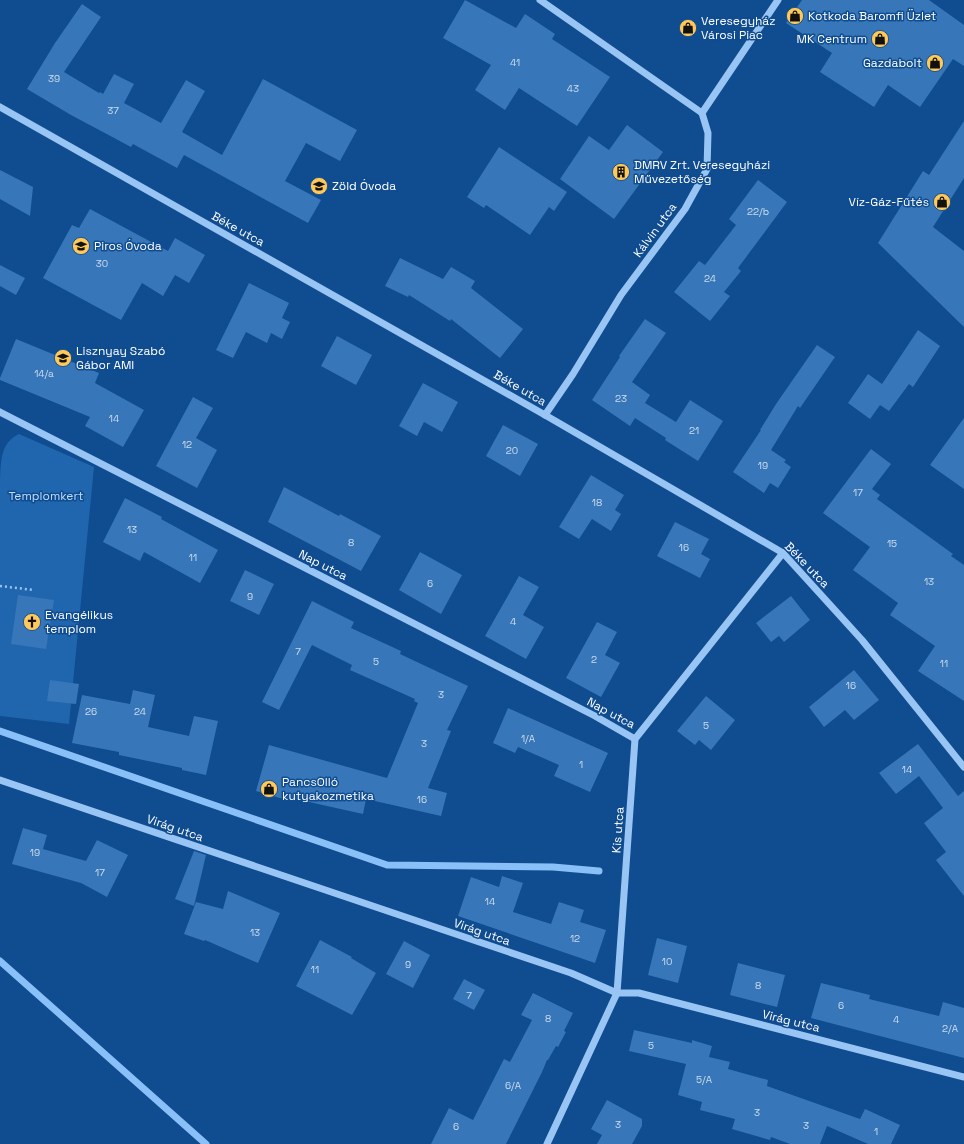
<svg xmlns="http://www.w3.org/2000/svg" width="964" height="1144" font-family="'Space Grotesk',sans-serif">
	<rect width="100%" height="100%" fill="#0f4c90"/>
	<path fill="#2066af" d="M19,434L94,467L69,724L0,716V482C1,461 0,443 19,434Z"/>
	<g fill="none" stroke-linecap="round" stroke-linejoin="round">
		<g stroke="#89c0f8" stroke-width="7">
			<path d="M0,731L387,865L553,867L599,871"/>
			<path d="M0,961L206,1144"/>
		</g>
	</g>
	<g fill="#3776b9">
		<path d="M465,0L516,28L525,14L555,34L552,39L610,77L577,126L519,88L505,110L475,90L491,65L443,38Z"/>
		<path d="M802,0H929L964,25V66L953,59L920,107L888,85L874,107L820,72L832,53L786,23Z"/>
		<path d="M82,4L101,17L64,72L99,93L100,92L103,94L114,74L134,84L124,103L161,123L186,80L205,91L182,132L222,155L263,79L357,130L340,161L306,143L285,181L321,200L308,223L184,155L177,168L133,144L131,147L71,115L27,89L55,43Z"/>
		<path d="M964,121V178L933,227L964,251V327L878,243L923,171L929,175Z"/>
		<path d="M627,125L663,152L614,219L560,179L589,136L609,150Z"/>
		<path d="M499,147L567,192L554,211L549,207L530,235L486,205L484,208L467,197Z"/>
		<path d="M0,170L33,187L30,216L0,199Z"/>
		<path d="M758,180L787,202L738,268L741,271L724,292L730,296L710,321L674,292L699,261L705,265L736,225L729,219Z"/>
		<path d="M90,209L168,251L175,238L205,255L189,283L175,275L163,296L142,283L121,320L43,278L72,225L79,228Z"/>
		<path d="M400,258L443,279L451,267L475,281L471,288L523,329L500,358L451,319L450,321L409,295L408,297L385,286Z"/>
		<path d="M0,265L25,278L16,295L0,286Z"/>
		<path d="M249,283L289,303L282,318L290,322L282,339L271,333L267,343L246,332L233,358L216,350Z"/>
		<path d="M645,319L666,333L632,382L650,395L645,403L676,422L690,400L723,421L698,461L665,440L666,438L635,418L630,426L592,400L620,357L619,356Z"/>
		<path d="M918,330L940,346L913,387L909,384L889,411L880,405L870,419L848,403L868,374L882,384Z"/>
		<path d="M337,336L372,355L356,385L321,366Z"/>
		<path d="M16,339L99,373L95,383L144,410L123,447L85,426L90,417L0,380V378Z"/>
		<path d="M817,345L835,357L800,408L798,406L771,450L786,460L784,462L791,467L778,488L770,483L764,493L733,472L761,430H760L776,404Z"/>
		<path d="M423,383L458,402L442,432L424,422L417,436L399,426Z"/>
		<path d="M193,397L213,408L196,438L217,450L197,488L156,466Z"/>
		<path d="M964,418V489L930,465Z"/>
		<path d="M503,425L538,444L520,476L486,456Z"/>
		<path d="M871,449L891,464L872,489L880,495L877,499L953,554L951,556L964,565V701L918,671L935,646L890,615L898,603L853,570L870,547L823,513Z"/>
		<path d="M591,475L624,495L615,510L621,514L611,531L592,519L579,539L559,527Z"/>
		<path d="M284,487L339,516L340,514L381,536L361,571L268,522Z"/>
		<path d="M125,498L162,517L161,519L218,550L200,583L144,552L140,561L103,542Z"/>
		<path d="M675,522L709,539L701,554L710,559L700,578L657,556Z"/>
		<path d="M420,552L462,575L441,614L399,590Z"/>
		<path d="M245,570L274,584L259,615L230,601Z"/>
		<path d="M519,576L539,587L523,615L544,627L526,659L485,636Z"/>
		<path d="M18,595L54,600L46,649L11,644Z"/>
		<path d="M791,596L810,620L784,642L779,636L771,642L756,623Z"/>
		<path d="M312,601L354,622L351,628L401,651L400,654L468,686L447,730L451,731L428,788L447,793L441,816L366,799L363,814L291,798L290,801L256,791L269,745L387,778L418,703L414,701L415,699L350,670L352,665L312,645L279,710L262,702Z"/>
		<path d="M597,622L617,632L605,655L620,663L601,697L566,678Z"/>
		<path d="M854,670L879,700L854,720L845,710L824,727L809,707Z"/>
		<path d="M50,680L79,684L76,704L47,701Z"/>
		<path d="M133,690L155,695L148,727L189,736L194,716L218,721L206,775L182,770V768L119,755V752L72,743L82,695L130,704Z"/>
		<path d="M706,696L735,720L711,750L699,740L695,745L677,731Z"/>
		<path d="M508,708L608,753L590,792L554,776L559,765L518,747L515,753L493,743Z"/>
		<path d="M918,744L958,796L964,791V896L936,860L946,852L924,823L943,808L919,776L896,794L879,773Z"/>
		<path d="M23,828L47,835L43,849L86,861L97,840L128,855L107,897L81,883L12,864Z"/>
		<path d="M194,851L206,855L194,906L175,899Z"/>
		<path d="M502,876L523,883L513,912L551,924L559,902L584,910L580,922L606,930L595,963L458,916L471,877L499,887Z"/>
		<path d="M228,891L280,913L258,963L205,940L204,941L184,934L196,902L223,909Z"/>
		<path d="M657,938L687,946L678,983L648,975Z"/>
		<path d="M320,940L352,957L351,958L376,973L352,1015L296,986Z"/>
		<path d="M404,941L430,955L413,988L386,974Z"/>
		<path d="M738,963L785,975L777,1007L730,995Z"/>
		<path d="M464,979L485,990L474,1010L453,999Z"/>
		<path d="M821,983L870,995L869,999L939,1016L943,1002L964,1008V1058L811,1018Z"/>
		<path d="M533,993L573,1013L564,1031L566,1032L558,1047L556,1046L548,1060H547L542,1072L506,1144H431L449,1108L473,1120L504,1059L510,1062L532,1020L521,1015Z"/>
		<path d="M634,1030L692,1043V1040L712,1046L709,1057L730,1062L728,1069L768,1080L767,1086L860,1119L865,1109L900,1125L891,1144H868L827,1126L820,1144H790L771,1137L770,1140L732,1129L735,1119L700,1110L702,1102L678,1095L686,1064L629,1051Z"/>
		<path d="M607,1100L642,1119V1126L632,1144H597L602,1135L591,1129Z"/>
	</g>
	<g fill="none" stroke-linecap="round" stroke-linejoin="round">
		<path stroke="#98c5f4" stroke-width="2.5" stroke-dasharray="2 3" stroke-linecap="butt" d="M0,586L34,590"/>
		<g stroke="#98c5f4" stroke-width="7">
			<path d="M540,0L702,113L708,133L707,169L685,209L621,295L573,374L545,415"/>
			<path d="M0,107L545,415L783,553L862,640L964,767"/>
			<path d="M702,113L778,0"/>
			<path d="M0,412L595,716L635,739"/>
			<path d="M0,780L571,973L617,993H639L964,1077"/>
			<path d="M547,1144L617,993L635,739L783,553"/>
		</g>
	</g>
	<defs>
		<symbol id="shop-disc" viewBox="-11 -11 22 22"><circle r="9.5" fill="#ffc95a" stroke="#0f4c90"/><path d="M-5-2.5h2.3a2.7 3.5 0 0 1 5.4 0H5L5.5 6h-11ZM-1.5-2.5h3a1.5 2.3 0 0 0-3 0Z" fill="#111"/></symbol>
		<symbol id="building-disc" viewBox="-11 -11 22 22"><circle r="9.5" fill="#ffc95a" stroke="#0f4c90"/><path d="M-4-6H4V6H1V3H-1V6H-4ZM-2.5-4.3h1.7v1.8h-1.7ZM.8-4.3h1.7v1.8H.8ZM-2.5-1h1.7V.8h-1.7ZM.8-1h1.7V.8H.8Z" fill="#111"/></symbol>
		<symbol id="school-disc" viewBox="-11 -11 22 22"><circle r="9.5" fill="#ffc95a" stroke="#0f4c90"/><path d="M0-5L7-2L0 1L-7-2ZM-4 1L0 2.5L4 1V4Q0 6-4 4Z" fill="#111"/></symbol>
		<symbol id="church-disc" viewBox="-11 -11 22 22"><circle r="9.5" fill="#ffc95a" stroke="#0f4c90"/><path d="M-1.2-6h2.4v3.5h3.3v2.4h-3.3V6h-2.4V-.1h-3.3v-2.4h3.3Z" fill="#111"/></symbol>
	</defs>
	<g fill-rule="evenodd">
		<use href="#shop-disc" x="785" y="6" width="20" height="20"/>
		<use href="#shop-disc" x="678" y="18" width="20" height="20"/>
		<use href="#shop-disc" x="870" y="29" width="20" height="20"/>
		<use href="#shop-disc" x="925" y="53" width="20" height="20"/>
		<use href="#building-disc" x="611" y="162" width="20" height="20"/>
		<use href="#school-disc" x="309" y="176" width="20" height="20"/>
		<use href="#shop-disc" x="932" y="192" width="20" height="20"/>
		<use href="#school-disc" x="71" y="236" width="20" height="20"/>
		<use href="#school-disc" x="53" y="348" width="20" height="20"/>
		<use href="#church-disc" x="22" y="612" width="20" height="20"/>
		<use href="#shop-disc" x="259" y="779" width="20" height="20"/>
	</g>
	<g text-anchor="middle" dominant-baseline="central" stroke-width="3" stroke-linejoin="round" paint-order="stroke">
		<g font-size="10" fill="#cdddee">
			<text x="515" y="62">41</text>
			<text x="54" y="78">39</text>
			<text x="573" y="88">43</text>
			<text x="113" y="110">37</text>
			<text x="758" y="211">22/b</text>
			<text x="102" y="263">30</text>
			<text x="710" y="278">24</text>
			<text x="44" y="373">14/a</text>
			<text x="621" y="398">23</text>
			<text x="114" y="418">14</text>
			<text x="694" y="430">21</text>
			<text x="187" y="444">12</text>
			<text x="512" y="450">20</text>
			<text x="763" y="465">19</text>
			<text x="858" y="492">17</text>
			<text x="597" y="502">18</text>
			<text x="132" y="529">13</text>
			<text x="351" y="542">8</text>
			<text x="892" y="543">15</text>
			<text x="684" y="547">16</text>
			<text x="193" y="557">11</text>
			<text x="929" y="581">13</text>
			<text x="430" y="583">6</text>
			<text x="250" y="596">9</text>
			<text x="513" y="621">4</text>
			<text x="298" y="651">7</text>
			<text x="594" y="659">2</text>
			<text x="376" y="661">5</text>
			<text x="944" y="663">11</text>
			<text x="851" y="685">16</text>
			<text x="441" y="694">3</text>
			<text x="91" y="711">26</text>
			<text x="140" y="711">24</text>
			<text x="706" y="725">5</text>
			<text x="528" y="738">1/A</text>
			<text x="424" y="743">3</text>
			<text x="581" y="764">1</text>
			<text x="907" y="769">14</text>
			<text x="422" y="799">16</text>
			<text x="35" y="852">19</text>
			<text x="100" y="872">17</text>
			<text x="490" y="901">14</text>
			<text x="255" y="932">13</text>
			<text x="575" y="938">12</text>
			<text x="667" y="961">10</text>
			<text x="408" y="964">9</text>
			<text x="315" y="969">11</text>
			<text x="758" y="985">8</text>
			<text x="469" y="995">7</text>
			<text x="841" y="1005">6</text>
			<text x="548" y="1018">8</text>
			<text x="896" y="1019">4</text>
			<text x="950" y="1028">2/A</text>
			<text x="651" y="1045">5</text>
			<text x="704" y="1079">5/A</text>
			<text x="513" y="1085">6/A</text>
			<text x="757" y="1112">3</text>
			<text x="618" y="1124">3</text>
			<text x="806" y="1125">3</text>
			<text x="456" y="1126">6</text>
			<text x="876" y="1131">1</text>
		</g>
		<g font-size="12" fill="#fff" stroke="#0f4c90" text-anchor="start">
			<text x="808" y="16">Kotkoda Baromfi Üzlet</text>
			<text x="701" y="21">Veresegyház<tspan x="701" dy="14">Városi Piac</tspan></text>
			<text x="867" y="39" text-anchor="end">MK Centrum</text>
			<text x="922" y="63" text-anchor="end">Gazdabolt</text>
			<text x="634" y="165">DMRV Zrt. Veresegyházi<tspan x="634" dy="14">Művezetőség</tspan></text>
			<text x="332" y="186">Zöld Óvoda</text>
			<text x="929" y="202" text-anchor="end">Víz-Gáz-Fűtés</text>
			<text x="94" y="246">Piros Óvoda</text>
			<text x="76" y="351">Lisznyay Szabó<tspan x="76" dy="14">Gábor AMI</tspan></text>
			<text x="45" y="615">Evangélikus<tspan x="45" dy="14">templom</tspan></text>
			<text x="282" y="782">PancsOlló<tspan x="282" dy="14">kutyakozmetika</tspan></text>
		</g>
		<g font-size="12" fill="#fff" stroke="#0f4c90">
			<text transform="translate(238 229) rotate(29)">Béke utca</text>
			<text transform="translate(655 230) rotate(-54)">Kálvin utca</text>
			<text transform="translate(520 388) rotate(30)">Béke utca</text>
			<text transform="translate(323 565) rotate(27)">Nap utca</text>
			<text transform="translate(807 565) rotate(46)">Béke utca</text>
			<text transform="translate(611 713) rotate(28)">Nap utca</text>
			<text transform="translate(175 828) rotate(19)">Virág utca</text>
			<text transform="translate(618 830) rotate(-86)">Kis utca</text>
			<text transform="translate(482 932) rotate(19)">Virág utca</text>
			<text transform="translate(791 1021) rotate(14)">Virág utca</text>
		</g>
		<g font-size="12" fill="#bfdefe" stroke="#0f4c90">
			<text x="46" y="496">Templomkert</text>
		</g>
	</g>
</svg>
